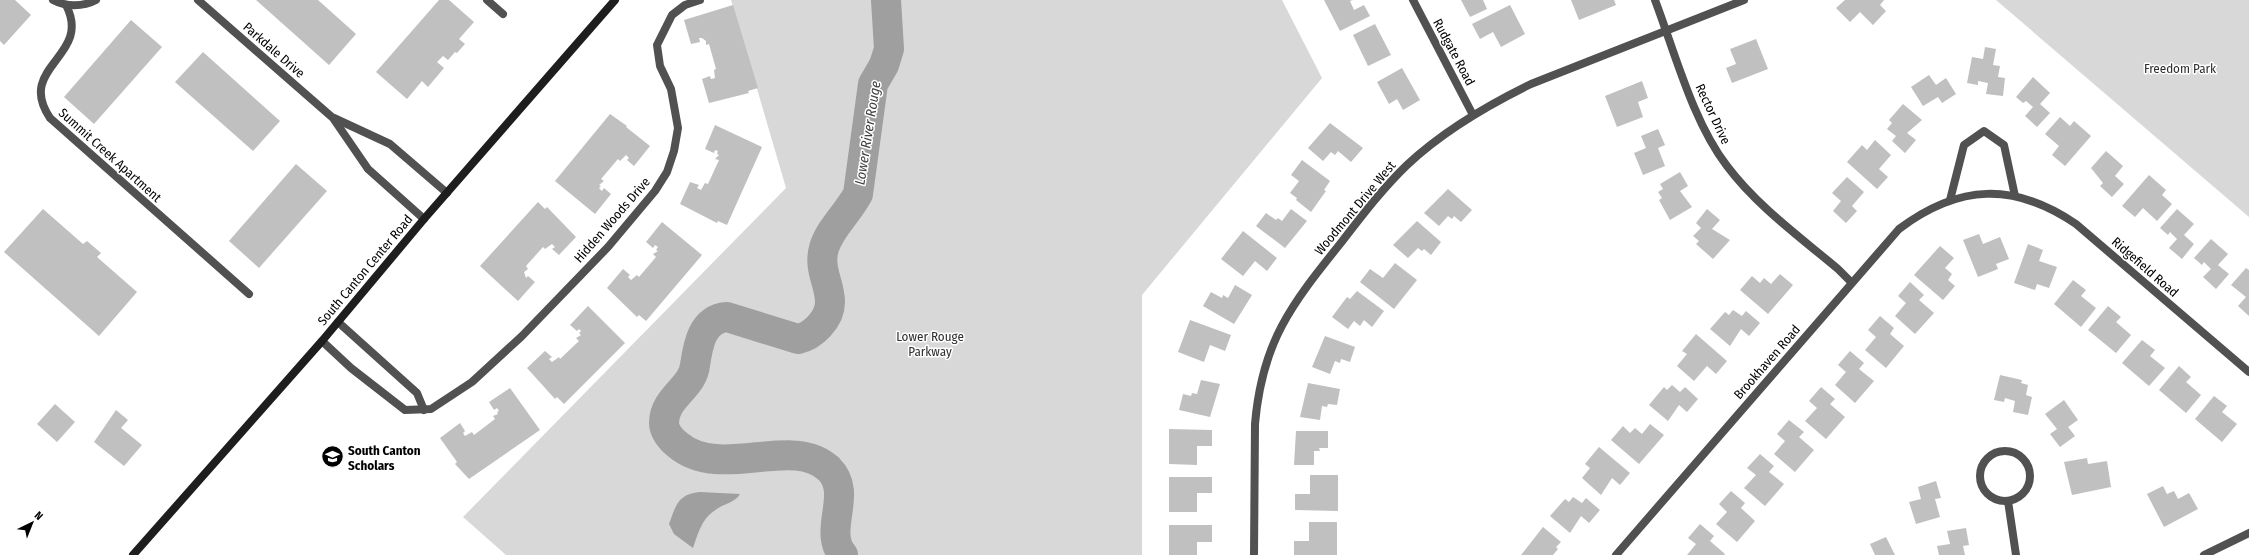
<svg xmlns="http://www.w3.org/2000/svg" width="2249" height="555" font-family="'Fira Sans Condensed',sans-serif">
	<rect width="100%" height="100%" fill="#fff"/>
	<g fill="#d8d8d8">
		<path d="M731,0H1282L1322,78L1142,295V555H506L463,517L786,188Z"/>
		<path d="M1996,0H2249V217Z"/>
	</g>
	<path fill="#9f9f9f" d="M700,492L740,494C735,503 722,504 714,511C701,520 698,534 693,548L674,534L669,524C676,505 678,494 700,492Z"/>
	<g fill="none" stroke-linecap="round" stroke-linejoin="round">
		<path stroke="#9f9f9f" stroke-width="30" d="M843,555C822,530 854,494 829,469C792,434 721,481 678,445C671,440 664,431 664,423C664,397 693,388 695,365C698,345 702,319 727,317L798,339C813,336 830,319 830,302C830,284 818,269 824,248C830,228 848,213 858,194L873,84L884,65L889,49L886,0"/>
	</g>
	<g fill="#c0c0c0">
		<path d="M0,0H15L31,15L4,45L0,41Z"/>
		<path d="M256,0H318L356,34L329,65Z"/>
		<path d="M439,0H449L474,22L459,39L465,44L457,53L455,52L448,60L443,56L437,62L444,68L428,87L422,81L407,99L376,72Z"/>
		<path d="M1324,0H1353L1350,1L1354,10L1364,5L1370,16L1340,31Z"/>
		<path d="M1461,0H1483L1487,9L1470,17Z"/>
		<path d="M1571,0H1614L1616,5L1579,20Z"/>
		<path d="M1845,0H1884L1880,5L1886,11L1873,25L1860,12L1850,22L1836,8Z"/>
		<path d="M733,5L758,88L748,91L749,93L709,103L702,79L710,76L711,79L715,78L714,70L716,69L709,44L706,45V41L702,38H699L700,42L691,44L684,20Z"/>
		<path d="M1510,5L1525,34L1501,47L1493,32L1480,39L1472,24Z"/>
		<path d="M131,20L162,47L94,124L64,97Z"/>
		<path d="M1375,24L1391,55L1368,66L1353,35Z"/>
		<path d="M1756,39L1768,69L1732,83L1726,68L1736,64L1730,49Z"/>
		<path d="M1985,47L1996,49L1993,65L2000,66L1998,77L2005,78L2003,96L1986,94L1988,83L1978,81V85L1967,83L1972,57L1983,59Z"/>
		<path d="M203,52L280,121L253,151L175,82Z"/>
		<path d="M1402,68L1420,100L1403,110L1397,99L1389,104L1377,82Z"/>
		<path d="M1929,75L1936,85L1946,78L1956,94L1942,103L1938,97L1923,106L1911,87Z"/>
		<path d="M2033,77L2050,93L2040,104L2050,113L2037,127L2025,116L2033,107L2026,101L2023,103L2016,97Z"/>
		<path d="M1642,81L1648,98L1638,102L1643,117L1617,127L1605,96Z"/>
		<path d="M1903,104L1922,120L1907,133L1916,140L1905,153L1892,141L1896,136L1887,129L1892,123L1889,120Z"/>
		<path d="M610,114L627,126L626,127L650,146L634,166L627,160L629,158L626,155L620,161L618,159L601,179L604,181L599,185L601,186L599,188L602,191L604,188L611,194L595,214L555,181Z"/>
		<path d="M2060,117L2070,126L2074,121L2091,136L2065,166L2052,155L2059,146L2045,134Z"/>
		<path d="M1330,123L1363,148L1351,162L1338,151L1335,155L1331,152L1323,161L1308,148Z"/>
		<path d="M715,125L762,147L727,225L718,221L717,223L680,204L690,182L699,185L697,188L701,190L705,183L708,184L719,160L715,159L719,155L717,154L718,151L715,150L714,153L705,149Z"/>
		<path d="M1658,129L1665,145L1658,148L1665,166L1643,175L1634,153L1646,148L1641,136Z"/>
		<path d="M1875,140L1891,155L1879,169L1888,177L1877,189L1847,162L1862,145L1867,150Z"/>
		<path d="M2106,151L2123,166L2115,176L2124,184L2112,197L2100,186L2103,183L2091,168Z"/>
		<path d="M1302,160L1330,181L1324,190L1326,191L1311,212L1296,200L1297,198L1290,193L1299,181L1291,175Z"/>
		<path d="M296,164L327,191L259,268L229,241Z"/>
		<path d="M1680,172L1688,186L1680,191L1692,207L1670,220L1659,200L1662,198L1658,192L1663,189L1660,184Z"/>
		<path d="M2149,175L2166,190L2162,195L2172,204L2157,221L2143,208L2135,217L2122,206Z"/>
		<path d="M1847,177L1864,192L1852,206L1857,211L1846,223L1833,211L1841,201L1832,193Z"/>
		<path d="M1448,189L1472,210L1461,222L1454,216L1452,219L1448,216L1439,226L1424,213Z"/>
		<path d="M538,202L545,209L547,207L576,237L559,255L552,249L555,247L552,244L545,249L543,247L526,266L528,269L524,272L526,278L528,276L535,282L518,301L480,266Z"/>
		<path d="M43,209L83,244L87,241L101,253L97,257L137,292L99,336L4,252Z"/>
		<path d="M1291,209L1307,221L1285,248L1256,226L1266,213L1276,220L1278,218L1282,221Z"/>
		<path d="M1707,209L1720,220L1712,229L1730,240L1713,259L1696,244L1699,241L1693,236L1701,228L1696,223Z"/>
		<path d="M2177,209L2194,224L2184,235L2194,244L2182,259L2169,248L2177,239L2170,232L2168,235L2160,228Z"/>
		<path d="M1417,221L1441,242L1431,255L1424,249L1422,251L1418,248L1408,258L1393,245Z"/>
		<path d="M662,222L702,255L646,321L639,315L637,317L607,288L623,269L630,275L628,277L631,280L637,275L639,277L656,257L653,254L658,251L656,250L658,247L655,245L653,248L646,242Z"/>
		<path d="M1243,231L1277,258L1267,271L1255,261L1243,276L1221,259Z"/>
		<path d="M1979,234L1983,244L2000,237L2009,259L1996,264L1998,269L1978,277L1963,240Z"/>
		<path d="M2211,239L2228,254L2218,265L2229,274L2216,289L2203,277L2211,269L2204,262L2202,265L2194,258Z"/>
		<path d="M2028,244L2043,250L2039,261L2057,267L2049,288L2037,284L2035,290L2014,283Z"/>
		<path d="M1940,246L1954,258L1945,268L1952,274L1948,280L1955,286L1943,300L1914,275Z"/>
		<path d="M1395,263L1417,280L1394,309L1360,282L1370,269L1383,278Z"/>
		<path d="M2246,268L2249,270V316L2238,306L2246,297L2231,285Z"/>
		<path d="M1780,274L1793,285L1768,314L1740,290L1752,276L1760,283L1764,278L1771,284Z"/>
		<path d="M2073,280L2086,290L2081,296L2096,308L2081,327L2054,304Z"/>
		<path d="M1910,282L1924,295L1919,300L1934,313L1915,334L1895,316L1906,303L1898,296Z"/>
		<path d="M1235,285L1252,295L1234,324L1203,306L1211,292L1222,298L1223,295L1228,298Z"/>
		<path d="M1357,291L1384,311L1372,327L1364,320L1360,326L1354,321L1348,329L1332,317L1347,297L1350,299Z"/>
		<path d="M588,306L625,343L564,404L557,397L555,399L527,368L545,351L552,357L549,359L552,362L559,357L560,359L579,341L576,338L581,335L579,333L581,331L579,329L577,331L570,325Z"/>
		<path d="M2108,306L2121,317L2116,322L2131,335L2116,353L2088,330Z"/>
		<path d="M1733,310L1742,316L1746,311L1760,323L1749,336L1741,329L1730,346L1710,329L1725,312L1729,315Z"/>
		<path d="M1880,316L1894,328L1890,334L1904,346L1886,368L1865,350L1876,337L1868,330Z"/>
		<path d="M1190,320L1231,335L1225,351L1210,345L1204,362L1178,352Z"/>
		<path d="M1696,334L1727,361L1716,374L1707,366L1694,381L1677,366L1687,354L1682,351Z"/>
		<path d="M1325,336L1355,347L1350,362L1341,359L1340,363L1335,361L1330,374L1312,367Z"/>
		<path d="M2142,340L2155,350L2150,356L2165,368L2149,386L2122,363Z"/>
		<path d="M1850,351L1864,363L1859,369L1874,381L1855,403L1835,385L1846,372L1838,365Z"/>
		<path d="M2179,366L2191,377L2186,382L2201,395L2186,413L2159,390Z"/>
		<path d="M2000,375L2022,380L2021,383L2028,385L2026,395L2032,397L2028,415L2013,412L2015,401L2005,398L2004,402L1994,400Z"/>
		<path d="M1201,380L1220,384L1210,417L1179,410L1183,394L1191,396L1192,393L1197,394Z"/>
		<path d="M1308,383L1340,389L1337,405L1328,404L1327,407L1322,406L1320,420L1300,417Z"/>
		<path d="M1672,385L1680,392L1685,387L1698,399L1687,412L1679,405L1668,421L1649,405L1664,387L1667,390Z"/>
		<path d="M1821,387L1835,399L1830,404L1845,417L1826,439L1805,421L1817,408L1809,401Z"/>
		<path d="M510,388L540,430L469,479L455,464L457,462L440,438L460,423L465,431L463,433L465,436L472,432L474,435L495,419L493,416L498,414L497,412L499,411L497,408L494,410L489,402Z"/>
		<path d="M2214,396L2227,406L2222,412L2237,424L2222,442L2195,419Z"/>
		<path d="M2064,400L2078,420L2068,427L2075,436L2060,447L2050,434L2057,429L2045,414Z"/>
		<path d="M55,404L75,422L57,442L37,424Z"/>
		<path d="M116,410L128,420L121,428L142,445L124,466L94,442Z"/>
		<path d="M1789,420L1804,432L1799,437L1814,450L1795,472L1774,454L1785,441L1777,434Z"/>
		<path d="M1650,424L1664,435L1639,464L1611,440L1623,426L1630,433L1635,428L1642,434Z"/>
		<path d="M1169,429L1212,430V446H1197V465L1169,464Z"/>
		<path d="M1296,431H1328V448H1319L1320,451H1314V465H1294Z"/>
		<path d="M1599,447L1630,473L1620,485L1612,478L1601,495L1582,478L1590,468L1585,464Z"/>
		<path d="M1760,454L1774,466L1769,472L1784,484L1765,506L1744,488L1756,475L1747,468Z"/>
		<path d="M2087,458L2088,464L2107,461L2111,487L2072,495L2064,462Z"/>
		<path d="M1310,475H1338V511L1295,510V494H1310Z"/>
		<path d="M1169,477H1212V493H1197V512H1169Z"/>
		<path d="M1936,481L1941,498L1935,499L1940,517L1916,524L1909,502L1921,499L1918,487Z"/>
		<path d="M2163,486L2167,494L2174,491L2178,499L2189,493L2198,509L2164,527L2147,494Z"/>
		<path d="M1731,491L1745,503L1741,508L1755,521L1737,542L1716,524L1727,512L1719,504Z"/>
		<path d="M1573,497L1582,503L1586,498L1600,510L1589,523L1581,516L1570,533L1550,516L1565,499L1569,502Z"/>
		<path d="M1309,522H1337V555H1294V541H1309Z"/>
		<path d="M1700,524L1714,536L1710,541L1725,554L1724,555H1687L1696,544L1688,538Z"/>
		<path d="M1169,525H1212V542H1197V555H1169Z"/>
		<path d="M1543,527L1561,542L1556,547L1558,549L1553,555H1521Z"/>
		<path d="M1966,528L1969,545L1963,546L1965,555H1939L1937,546L1950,544L1947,531Z"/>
		<path d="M1886,537L1895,555H1875L1870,544Z"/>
	</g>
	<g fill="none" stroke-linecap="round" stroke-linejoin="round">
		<g stroke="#515151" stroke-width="8">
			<path d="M53,0C66,7 83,7 96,0"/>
			<path d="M198,0L333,118L368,169L424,219"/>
			<path d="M487,0L503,14"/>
			<path d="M1413,0L1473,115"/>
			<path d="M1655,0C1675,53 1693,122 1727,166C1757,206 1800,237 1838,269L1851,282"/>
			<path d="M66,5C93,57 15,66 50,118L249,294"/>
			<path d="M334,118L390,144L447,193"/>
			<path d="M1950,200L1964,145L1984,131L2004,145L2015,196"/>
			<path d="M338,322L417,393L424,410"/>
			<path d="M322,341L351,368L405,410L431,409L472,382L522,336L608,247L655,191L667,172L674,151L678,128L671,89L660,66L657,45L672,15L685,5L700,0"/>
			<circle cx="2005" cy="476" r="25"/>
			<path d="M2008,501L2016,555"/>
			<path d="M1254,555L1255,424C1262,342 1291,305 1340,244C1361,217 1382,189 1407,165C1443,131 1486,106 1531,84L1744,0"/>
			<path d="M1616,555L1899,229C1959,184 2014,182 2076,224L2249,372"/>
			<path d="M2204,555L2249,533"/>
		</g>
		<path stroke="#1e1e1e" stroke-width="8" d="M133,555L322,341L424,219L615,0"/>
	</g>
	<defs>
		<symbol id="school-disc" viewBox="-11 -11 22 22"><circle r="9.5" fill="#000" stroke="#fff"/><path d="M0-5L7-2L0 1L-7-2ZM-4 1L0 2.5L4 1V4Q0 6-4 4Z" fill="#fff"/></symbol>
	</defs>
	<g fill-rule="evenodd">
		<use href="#school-disc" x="320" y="444" width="25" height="25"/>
	</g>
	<g text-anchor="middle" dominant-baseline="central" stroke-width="3" stroke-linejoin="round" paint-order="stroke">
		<g font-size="13" fill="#000" stroke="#fff">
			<text transform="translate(274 50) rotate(41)">Parkdale Drive</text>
			<text transform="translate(1454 52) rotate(62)">Rudgate Road</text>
			<text transform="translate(1713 114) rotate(65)">Rector Drive</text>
			<text transform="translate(110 155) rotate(42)">Summit Creek Apartment</text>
			<text transform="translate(1355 208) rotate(-50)">Woodmont Drive West</text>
			<text transform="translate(612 220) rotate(-49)">Hidden Woods Drive</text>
			<text transform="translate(2145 267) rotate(41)">Ridgefield Road</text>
			<text transform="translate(365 270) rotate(-50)">South Canton Center Road</text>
			<text transform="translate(1767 362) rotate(-49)">Brookhaven Road</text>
		</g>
		<g font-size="13" fill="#2f2f2f" stroke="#fff">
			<text x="2180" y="68">Freedom Park</text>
			<text x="930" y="336">Lower Rouge<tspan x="930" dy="15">Parkway</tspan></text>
		</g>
		<g font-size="13" font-weight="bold" fill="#000" stroke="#fff" text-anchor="start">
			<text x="348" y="450">South Canton<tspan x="348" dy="15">Scholars</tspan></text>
		</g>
		<g font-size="14" font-style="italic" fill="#404040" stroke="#fff">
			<text transform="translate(868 133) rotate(-81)">Lower River Rouge</text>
		</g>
	</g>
	<g transform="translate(32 523) rotate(43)" stroke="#ffffff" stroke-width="3" paint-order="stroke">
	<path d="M0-3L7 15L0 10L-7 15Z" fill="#000000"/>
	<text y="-6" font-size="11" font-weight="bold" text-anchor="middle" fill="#000000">N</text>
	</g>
</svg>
